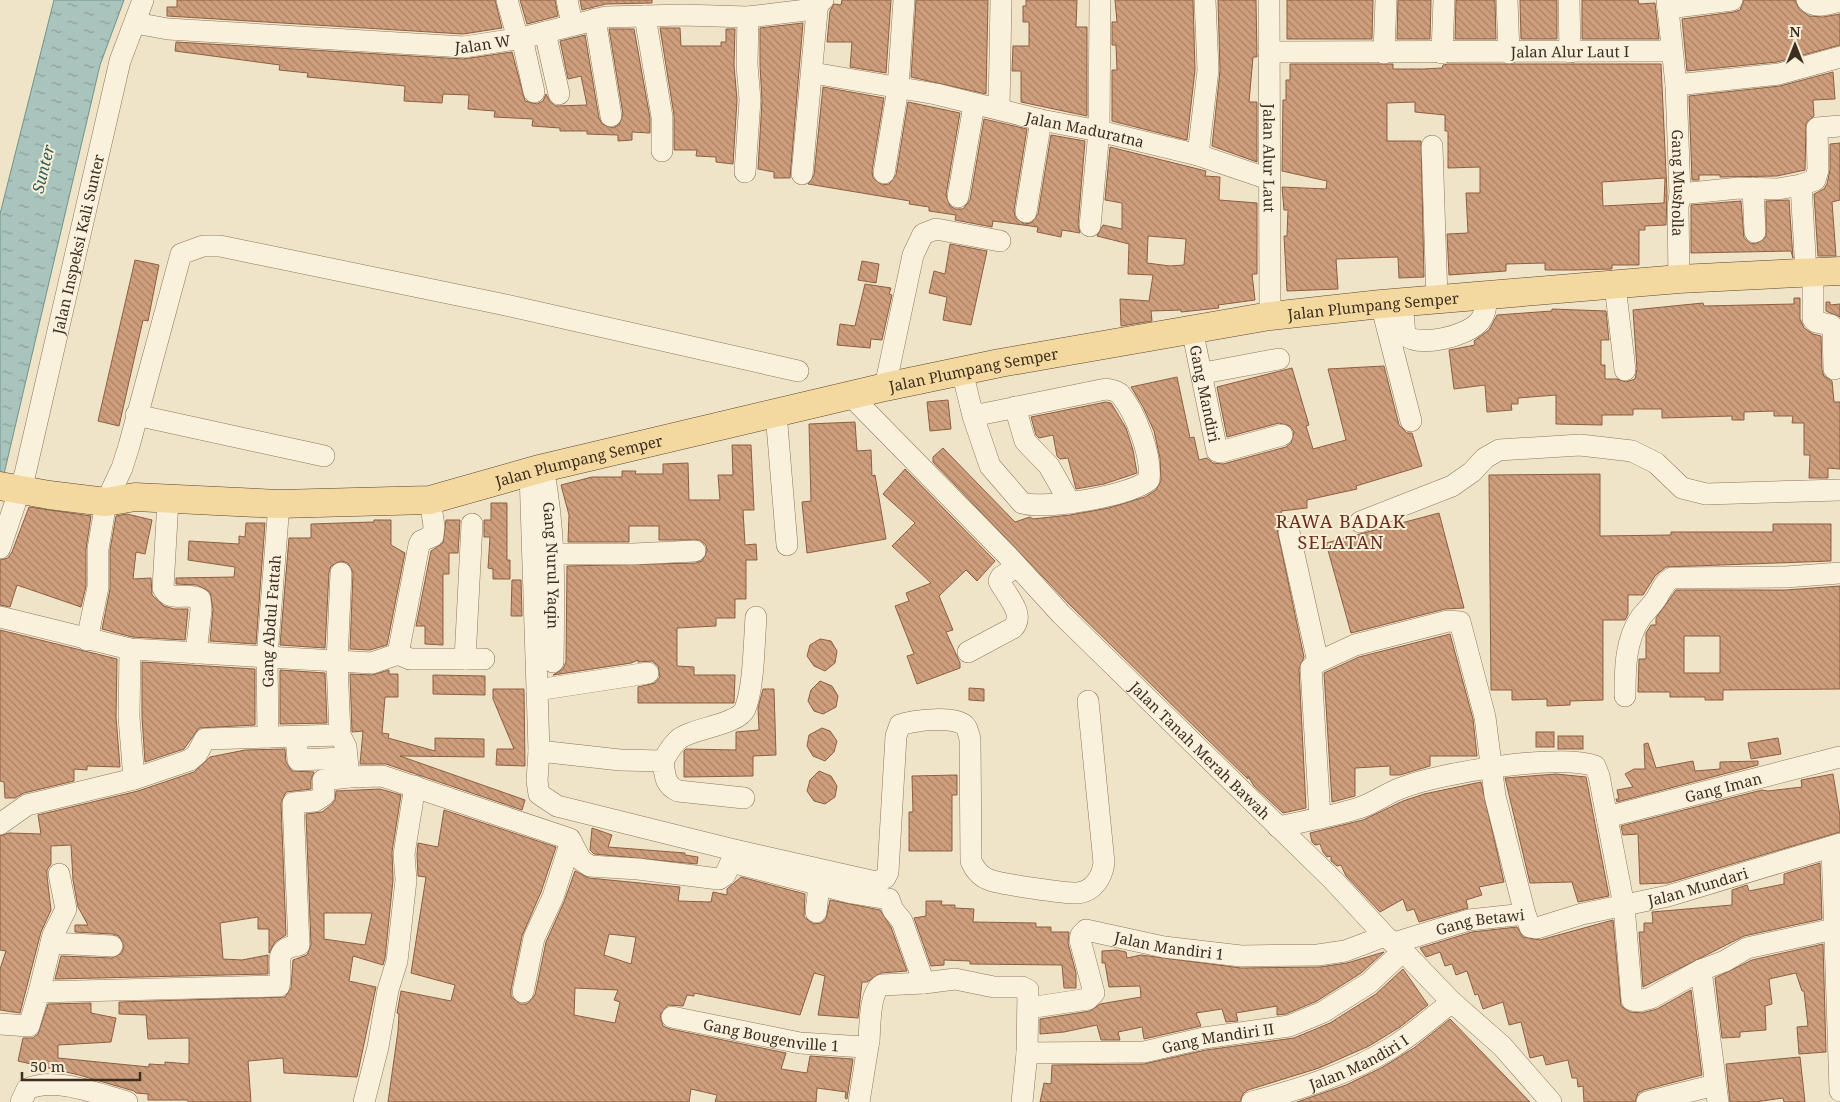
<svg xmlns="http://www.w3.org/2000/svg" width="1840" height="1102" font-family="'Noto Serif',serif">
	<defs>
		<pattern id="water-ripples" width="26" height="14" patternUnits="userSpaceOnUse" patternTransform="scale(1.25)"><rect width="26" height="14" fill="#a9c4bc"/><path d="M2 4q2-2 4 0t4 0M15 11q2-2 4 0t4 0" fill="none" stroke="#8ba098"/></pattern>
		<pattern id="building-back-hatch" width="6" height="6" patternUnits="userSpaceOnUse" patternTransform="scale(1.25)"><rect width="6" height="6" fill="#cf9f7d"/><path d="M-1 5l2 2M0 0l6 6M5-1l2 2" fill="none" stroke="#a98266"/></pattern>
	</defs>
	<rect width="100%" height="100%" fill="#f0e4c8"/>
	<path fill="url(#water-ripples)" stroke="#6f938a" d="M54,0H124L100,65L0,491V214Z"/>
	<g fill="url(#building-back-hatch)" stroke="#8d5f41" fill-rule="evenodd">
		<path d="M177,0H495L502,28L463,34L167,16V7H177Z"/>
		<path d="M520,0H555L558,16L527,24Z"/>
		<path d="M580,0H652V3L606,4L582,10Z"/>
		<path d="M842,0H891L886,73L850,67L852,42H827L830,11L834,4L841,5Z"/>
		<path d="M916,0H988L986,94L911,77Z"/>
		<path d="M1026,0H1077L1076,27H1087V116L1021,102V71H1012L1013,46H1029V22H1023V6H1026Z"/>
		<path d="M1115,0H1193L1195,70L1187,140L1112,121V70H1117L1116,45H1112V22H1117Z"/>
		<path d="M1218,0H1256L1257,57H1253L1249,102H1257V162L1212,146L1220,71Z"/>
		<path d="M1287,0H1373L1372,39H1287Z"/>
		<path d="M1398,0H1431L1430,39H1397Z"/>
		<path d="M1456,0H1495L1496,39H1455Z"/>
		<path d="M1520,0H1557V39H1521Z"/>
		<path d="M1582,0H1638L1639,4L1655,3L1659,39H1582Z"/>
		<path d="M1744,0H1795L1799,9L1809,16L1823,17L1840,14V45L1777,62L1687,71L1682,19L1734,12L1740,10Z"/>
		<path d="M803,23L790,178H774V172L758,169L762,101L760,65V28Z"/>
		<path d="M660,28H680L681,46H721V42H726V29H735L734,65L737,100L733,164L716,162V157L696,156L697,150H674V115Z"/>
		<path d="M609,29H634L650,118V133L632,132V140L618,141V135L587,134V131H560V128L532,126L533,119L494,117L495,111L468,109L469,95L443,94L442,103L404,101L405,86L307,77L308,73L279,70L280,65L175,51L176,42L463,59L512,52L525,101L537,104L543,101L546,94L550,102L556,106L587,105L581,76L568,79L560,41L585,35L599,118L602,124L613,128L619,125L623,114Z"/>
		<path d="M1290,64H1393V69H1423L1442,68L1443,65L1448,64H1661L1667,193L1666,225L1645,226V230H1639V265H1612V269L1574,270H1545V263L1506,264V271L1449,275L1447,234L1468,233L1466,193H1480V167L1448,168V131H1445V115L1415,112V102L1387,103V141H1421L1424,277L1399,278L1398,257L1336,259L1338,289L1287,291L1284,236H1287L1288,210H1284L1282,187L1326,189L1327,181L1282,171L1283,100H1286V80H1290ZM1665,178L1664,203L1603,206L1602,182Z"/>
		<path d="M1833,72L1835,99L1813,100L1814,116L1806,123L1805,170L1777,176L1720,177V175H1699V180H1692L1689,96L1780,86Z"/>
		<path d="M823,87L884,98L872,171L873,178L882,185L889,184L896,175L908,102L960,113L946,195L950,206L955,209H963L970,200L984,119L1027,129L1014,210L1015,217L1024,224L1031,223L1038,214L1051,135L1085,141L1078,225L1080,233L1062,230L1061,237L1037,232L1038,227L993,221L992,227L955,220L956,215L929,211V207L909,204L910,201L808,184L814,175Z"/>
		<path d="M1840,143V200L1832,202L1836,256H1818L1814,194L1824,189L1827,184L1830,170V144Z"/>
		<path d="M1110,147L1206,171L1205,176L1220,177L1219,200L1257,203V274H1252L1255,300L1218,305L1219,308L1181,312V310L1151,311L1152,321L1121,326L1120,299L1149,301L1153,275L1128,274L1129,244L1097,236L1103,225L1122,229V203L1105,200ZM1148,236L1186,239L1184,265L1170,266L1147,263Z"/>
		<path d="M1789,200L1793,258L1791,251L1691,253V205L1741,201L1744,238L1750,243L1756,244L1766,237V201Z"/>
		<path d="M950,244L987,251L971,325L943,320L947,297L929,293L934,271L945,274Z"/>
		<path d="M135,260L159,265L148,321L143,320L119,426L98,421Z"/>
		<path d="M862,261L879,264L876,283L858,280Z"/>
		<path d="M865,284L891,288L889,294L892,295L882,340L871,339L870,348L837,345L840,324L855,326Z"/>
		<path d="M1794,298H1800V319L1804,328L1813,334L1821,336L1822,370L1824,376L1832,381L1834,402H1840V469L1828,468V478H1809L1810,455H1804V423H1792L1793,416H1774V411L1744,412V420H1732V416L1662,418V409H1633V415H1602V425L1556,424V395L1518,398V404H1511L1512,410L1487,412L1485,385L1454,389L1449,350L1475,345L1474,341L1489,330L1497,315L1552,311V309L1606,311L1609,340H1601V365H1605V379H1617L1626,382L1635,379L1637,369L1633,310L1703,303L1704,306L1794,304Z"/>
		<path d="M1826,302H1830V305L1840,304V317L1826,311Z"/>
		<path d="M1384,366L1399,425L1407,433H1412L1422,466L1356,486L1357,489L1307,500V508L1281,511L1283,521L1277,529L1304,657L1299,669L1306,808L1283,813L1254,786L1248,776V779L1070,605L933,462V457L943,448L1015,522L1030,517L1033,519L1070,515L1109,508L1145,497L1156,490L1161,481L1160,458L1154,431L1143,407L1131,387L1177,377L1190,438L1194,437L1199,460L1207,458L1213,463L1223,464L1286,447L1291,443L1294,432L1290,426L1279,423L1227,437L1217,387L1292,368L1309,425L1306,426L1313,449L1346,440L1328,369Z"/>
		<path d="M948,400L951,429L930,431L927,402Z"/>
		<path d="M1106,402L1111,403L1126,428L1133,450L1137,473L1104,484L1076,489L1068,458L1060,459L1057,456L1053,435L1039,438L1036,435L1031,417Z"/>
		<path d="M855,422L857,451L871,450L872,476L875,475L886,539L807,553L802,502L811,501L809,424Z"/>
		<path d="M732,445H751L754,510H743L745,545L756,544L757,560H746V599H735V618H716V626L677,628V666L694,667V675H735L734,703H638V687L655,683L660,677L658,666L652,661L638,662V660L631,663L553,675L563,669L566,662L567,566L696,563L702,561L707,551L706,545L700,540H659V526H629V542H568L569,515L561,485L592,477H622V471H636L635,474H663V464L688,463L689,500H720L718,475H733Z"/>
		<path d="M905,469L995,561L977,581L966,570L939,596L953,630L946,632L960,663V668L917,684L907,656L914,654L895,606L909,601L906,593L931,583L892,546L915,523L883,494Z"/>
		<path d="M1600,474V536L1671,535V532H1773V524H1831V561L1666,567L1655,576L1643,595H1628V614L1625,620H1603V700L1570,701V705L1547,706V699L1512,700V690H1491L1489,475Z"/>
		<path d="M491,503H507V560H510V579H493V569L488,568L490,537H484V520H491Z"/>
		<path d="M29,507L91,516L86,549V586L81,607L17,585L10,607L0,605V560L8,558L12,552Z"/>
		<path d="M1439,513L1464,608L1445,609L1351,633L1326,543Z"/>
		<path d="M127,514L152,520L145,554L136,552L133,579L151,578L152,595L164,606L174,609H188L185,640L132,637L102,629L110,589V550L116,516Z"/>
		<path d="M374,520H391V545L405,553L387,645L370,650L350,649L353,573L348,563L341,561L331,566L329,572L325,648L280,645L289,538H311V524L374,522Z"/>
		<path d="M446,520H460L458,553H449V574H443V645L425,644V626H416L431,551L443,543Z"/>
		<path d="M246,523H265L256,644L210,641L213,609L210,592L197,585L176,584V578L234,577L235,567L188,560L189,541L239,544V536L245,537Z"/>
		<path d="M512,580H521L522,616H511Z"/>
		<path d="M1840,586V689L1723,690V700H1705V697H1670V692H1638L1639,659H1646V633L1651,625H1656V618L1676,590H1786ZM1684,636H1720V673H1684Z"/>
		<path d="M0,630L117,659L116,717L120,767L87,766V770L74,769V781L24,793L15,798H5L4,782L0,781Z"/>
		<path d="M1450,634L1473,719L1477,756H1430V766L1400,775H1390V766L1355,768V796L1332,802L1324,673L1359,657Z"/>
		<path d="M820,639L831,641L837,651L835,663L825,671L814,666L807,656L810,645Z"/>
		<path d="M142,662L255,669V725L199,728L184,749L145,762L142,717Z"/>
		<path d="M280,670L325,673L327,723L280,724Z"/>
		<path d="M389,670V674H398V697H385L382,733L389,734L388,738L435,751V738L484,739V757L400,756L525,800L522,810L386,764H360L363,731L352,732L350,674L372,675Z"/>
		<path d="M433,675L485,676V695L433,694Z"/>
		<path d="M820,681L832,686L838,696L836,707L823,714L814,711L808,701L811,690Z"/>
		<path d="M969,688L984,689V701L969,700Z"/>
		<path d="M493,689H524L525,766L496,765L497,749H514L493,699Z"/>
		<path d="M763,689H774L776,755L753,756V776L684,777V751L686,749L736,750V732L759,730L758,708Z"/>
		<path d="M822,728L830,731L837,741L834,752L825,761L813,756L807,746L809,735Z"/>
		<rect x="1536" y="732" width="18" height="15"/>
		<rect x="1558" y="736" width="25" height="13"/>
		<path d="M1778,738L1781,754L1751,759L1748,743Z"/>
		<path d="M1648,743L1656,768L1693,761L1695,771L1720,769V762L1758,761V765L1617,802L1616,799H1619L1617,790L1633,787L1625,774L1634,769H1645L1644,744Z"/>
		<path d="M285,749L286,762L292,771L314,772L311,780V789L286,792L281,803L286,935L275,942L269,953V929H258V917L220,923L223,959L242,960L268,955V974L55,979L61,956L112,958L122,953L124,946L119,936L113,934L75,932V925H88L78,907L73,880L71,845L51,846V864L47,870V876L51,910L41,932L20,1013L0,1010V969L6,951L0,950V836L9,833L41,834L38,815L138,791L194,772L210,757L245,750Z"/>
		<path d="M819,771L831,776L837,786L835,797L825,804L814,801L807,791L810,780Z"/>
		<path d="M1556,774L1586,777L1609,896L1578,902L1572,882L1530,883L1505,778Z"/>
		<path d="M1833,774L1840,816V832L1668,883L1640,884L1638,834L1623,835L1621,826L1762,790L1768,791L1802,787L1801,780Z"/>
		<path d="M957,775V795H952V851H909V812H913L912,776Z"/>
		<path d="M1481,782L1504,882L1479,887L1482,895L1466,900L1468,908L1419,922L1414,909L1407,911L1403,899L1380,912L1346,876L1341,865L1337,866L1331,861V856L1327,857L1323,852L1320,844L1315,845L1312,842L1310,833L1363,820L1403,801L1424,794Z"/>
		<path d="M380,789L401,795L392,852L393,880L385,958L383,965L353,956L349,981L376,987L357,1077L284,1073L283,1058L248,1061L251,1102H188V1100H148V1094L136,1093L134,1091L79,1075L18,1061L23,1038H33L38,1034L48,1004L91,1003V1013L116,1018L111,1042L58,1045V1058L149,1067V1064L165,1065V1062L189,1064V1038L148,1039L146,1015L119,1014V1002L285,997L291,988L293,960L307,955L311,945L306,814L322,812L331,805L335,800L336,791ZM324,913H372L365,945L324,939Z"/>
		<path d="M444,810L556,847L541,892L522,936L511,990V996L520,1004H527L535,995L546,942L564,902L575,871L589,878L680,887L678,901L711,902L713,892L727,895V889L741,877L805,894L804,917L814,924L821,923L826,919L830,900L880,910L891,927L907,971L881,973L867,982H862L858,1018L818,1015L825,976L814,973L800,1015L694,993V996L687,995L683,1006L668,1005L660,1015L663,1026L670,1029L786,1053L781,1069L807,1073L810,1056L853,1059L847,1099L845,1098L846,1092L817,1088L816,1102H715L717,1095L691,1089L689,1102H388L398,1031L399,1014L397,1013L401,991L451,1001L455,985L411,973L426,877L418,876L417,855L418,843L438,847ZM609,934L636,937L631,964L604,955ZM575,988L618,990L614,1000L620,1002L615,1023L574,1015Z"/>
		<path d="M592,828L612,835L608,847L685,853V855L698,857L697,864L594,854L590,850Z"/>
		<path d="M1820,863L1822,919L1744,936L1643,987L1639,932H1644V923H1653L1652,912L1732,905V890L1747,885L1749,891L1784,884V874Z"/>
		<path d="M926,901H942L941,905H955V908L974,909L973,922L1036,923V927H1051V932H1069L1068,943L1076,973V988H1064L1062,965L970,964V961L944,960V965L931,966L914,918L926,916Z"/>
		<path d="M1613,920L1621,1006L1630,1012L1642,1013L1657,1009L1691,990L1702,1075L1644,1090L1638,1093L1635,1102H1584L1583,1086L1578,1087L1577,1078H1572L1568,1060L1546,1065L1543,1055L1530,1058L1521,1022L1509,1025L1503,1002L1483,1009L1478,994L1475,995L1467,971L1456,975L1452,964L1445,966L1440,952L1426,957L1420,948L1472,932L1517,927L1523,937L1540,940Z"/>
		<path d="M1823,944L1826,1052L1799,1054L1797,1027L1808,1026L1804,991H1802L1796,973L1769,979L1772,1004L1765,1006L1766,1030L1740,1032V1037L1722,1038L1715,978L1752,960Z"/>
		<path d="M1117,950L1126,952L1127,958L1141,955L1241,968L1320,967L1347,963L1384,952L1361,973L1317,1001L1286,1014L1277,1015V1006L1236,1013L1238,1021L1226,1022L1222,1009L1196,1013L1201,1026L1144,1039L1142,1027L1118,1032L1120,1040H1101L1097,1025L1064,1032L1040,1034V1019L1090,1011L1100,1004L1141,997L1140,986L1109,987L1105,963H1102V951Z"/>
		<path d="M1403,969L1428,1005L1400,1027L1369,1046L1319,1068L1248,1090L1243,1094L1240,1102H1040L1044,1083L1051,1084L1052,1065L1144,1064L1206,1050L1294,1038L1330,1023L1376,994Z"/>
		<path d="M1450,1019L1530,1102H1297L1346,1085L1381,1068L1414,1048Z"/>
		<path d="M1800,1057L1805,1102H1784L1783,1098L1755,1102H1730L1726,1064Z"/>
	</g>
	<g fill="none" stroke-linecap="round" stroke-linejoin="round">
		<defs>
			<g id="minor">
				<path d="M507,0L518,39"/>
				<path d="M567,0L572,24"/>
				<path id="s1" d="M1269,0L1270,316"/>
				<path d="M1507,0L1509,53"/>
				<path d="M1569,0L1570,52"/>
				<path d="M1667,0L1676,85L1779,74L1840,57"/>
				<path d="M1807,0C1815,10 1830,3 1840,1"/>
				<path d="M1668,8L1732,0"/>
				<path d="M645,16L662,117V151"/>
				<path d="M595,19L611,116"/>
				<path id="s2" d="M135,23L168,29L464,47L522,38L606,17L683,15L748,17L806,10L823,0"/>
				<path d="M545,32L559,94"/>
				<path d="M522,38L534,92"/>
				<path id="s3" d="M1269,52L1672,51"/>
				<path d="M1384,53L1386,0"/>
				<path d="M1442,53L1444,0"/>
				<path id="s4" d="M813,73L936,94L1041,120L1099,131L1198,155L1269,179"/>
				<path id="s5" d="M1676,85L1680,194L1678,207L1679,279"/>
				<path d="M999,109L1001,0"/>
				<path d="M1432,146L1437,299"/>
				<path d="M1198,155L1208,70L1205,0"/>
				<path d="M745,172L750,100L747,65L748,17"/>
				<path d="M884,173L898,88L904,0"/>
				<path d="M802,174L818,0"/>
				<path d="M1801,185L1815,180L1818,170L1817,128L1840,126"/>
				<path d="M1753,188L1755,232"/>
				<path d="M1680,194L1739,188L1778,189L1801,185L1806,273"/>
				<path d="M958,197L974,105"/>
				<path d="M1026,212L1041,120"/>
				<path d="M1090,226L1099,131L1100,0"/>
				<path d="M1813,273V319L1816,322L1831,325L1833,330L1834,369"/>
				<path d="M1615,285L1625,370"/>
				<path d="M1402,302L1405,335C1420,348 1467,336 1479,322C1486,314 1486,305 1487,295"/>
				<path d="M1381,304L1411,421"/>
				<path id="s6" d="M1192,329L1217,451L1220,452L1282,435"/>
				<path d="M962,371L973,416L990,466L1022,503C1046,510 1130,496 1149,480C1152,456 1136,413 1120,394C1116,390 1111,390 1106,389L973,416"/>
				<path d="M1209,372L1279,359"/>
				<path d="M885,387L913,255L923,234L936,229L1000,241"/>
				<path id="s7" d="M850,395L1008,556L1061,614L1334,881L1385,936L1403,951L1452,1002L1502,1046L1551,1102"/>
				<path d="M1015,407L1025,441L1049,466L1070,503"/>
				<path d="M776,413L787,545"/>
				<path d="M136,415L324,456"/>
				<path id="s8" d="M543,468C556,532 554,596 553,662"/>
				<path d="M530,472L539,751L537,781L539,794L557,806L730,849L876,882L885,878L888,872L896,736L900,725C912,720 959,715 966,727C968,730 969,736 970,739L971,861C975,870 980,877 990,880C1000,884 1068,894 1078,893C1094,891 1102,877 1104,863L1088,701"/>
				<path d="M168,500L163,588C171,604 186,591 200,599L201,610L196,653"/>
				<path d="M1360,522L1452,486L1472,472L1485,458L1499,450L1580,445L1632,451L1656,463L1682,488L1706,494L1840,490"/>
				<path d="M1289,532L1318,662L1311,668L1320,818"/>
				<path id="s9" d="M0,548L25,474L120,61L143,0"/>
				<path d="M554,554H633L695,551"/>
				<path id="s10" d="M341,573L337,662L340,735L346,747L349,777L382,776L570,839L581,860L590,866L638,869L719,879L725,875L731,862L852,893L889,899L893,910L902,921L924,983L955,979L994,987H1022L1028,990L1027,1053L1144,1052L1204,1038L1289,1026L1323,1012L1369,983L1403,951"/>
				<path d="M0,617L130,649L372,663L398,654L410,659H484"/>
				<path d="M87,640L98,587V549L106,502L122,468L129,446L181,254L203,246H220L501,304L798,371"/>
				<path d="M130,649L129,717L134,779"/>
				<path d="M968,652L1013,628C1026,614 1006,595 999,581L1001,577L1017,566"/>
				<path d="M398,654L419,545L421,541L433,536L434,526L430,500"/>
				<path d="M465,659L472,524"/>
				<path d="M1318,662L1355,645L1448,621L1460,622L1485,717L1495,796L1525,914"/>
				<path d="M537,690L648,673"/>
				<path d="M1625,696C1625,669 1625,640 1641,617C1646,611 1652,605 1656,599C1662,590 1663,583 1672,578L1786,577L1840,573"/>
				<path id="s11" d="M268,737L267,657L279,504"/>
				<path d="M296,737L298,760L345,758"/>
				<path d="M539,751L620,760L663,761C665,774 664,785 678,791L744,798"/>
				<path d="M663,761C668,752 672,745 679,739C693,728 738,725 745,709C754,687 754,642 756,617"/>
				<path id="s12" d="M1607,817L1840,757"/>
				<path d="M0,824L27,805L134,779L190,760L197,754L205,739L340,735"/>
				<path d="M1278,827C1305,821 1333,816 1359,808C1375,803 1388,792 1404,787C1440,773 1560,753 1595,766L1599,776L1624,906L1632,1000L1639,1001L1651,998L1701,970L1725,961L1747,948L1834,929"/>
				<path d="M1832,847L1840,1091"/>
				<path d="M816,912L819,885"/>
				<path d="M51,943L112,946"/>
				<path id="s13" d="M1394,943L1469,920L1525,914L1530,927L1537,928L1582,914L1668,896L1840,844"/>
				<path d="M1701,970L1718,1102"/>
				<path d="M39,992L53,935L66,909L59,874"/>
				<path d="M523,992L534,938L553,897L571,841"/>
				<path id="s14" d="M1029,1008L1088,999L1094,993L1080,940L1081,935L1086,930L1164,947L1241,956L1318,955L1345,951L1385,936"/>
				<path id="s15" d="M672,1017L800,1043L864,1047L869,1042C870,1028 869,992 882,985L924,983"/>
				<path d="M0,1024L29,1026L39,992L279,986C284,965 270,949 299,945L293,803L315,801L324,795L323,780L349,777"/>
				<path d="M21,1102L27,1089C55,1076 98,1094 127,1102"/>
				<path d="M364,1102L378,1047L388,990L397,961L406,880L404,854L415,786"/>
				<path d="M859,1102L868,1046"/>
				<path d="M1022,1102L1027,1053"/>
				<path id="s16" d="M1252,1102C1300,1089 1349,1074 1391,1048C1413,1035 1432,1017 1452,1002"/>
				<path d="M1647,1102L1715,1085"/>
			</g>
			<g id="major">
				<path id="s17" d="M0,486L49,495L106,502L135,497L279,504L430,500L543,468L885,387L1000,363L1270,316L1381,304L1679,279L1840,271"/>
			</g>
		</defs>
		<use href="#minor" stroke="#8d765c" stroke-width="22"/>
		<use href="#major" stroke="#5b4430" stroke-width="29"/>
		<use href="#minor" stroke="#faf1dc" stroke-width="21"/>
		<use href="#major" stroke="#f3d9a0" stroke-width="28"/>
	</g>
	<g text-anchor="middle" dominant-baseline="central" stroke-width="4" stroke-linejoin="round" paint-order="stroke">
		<g font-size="15" fill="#3d2e20" stroke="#f7eed8">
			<text stroke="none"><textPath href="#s2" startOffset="349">Jalan W</textPath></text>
			<text stroke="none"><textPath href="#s3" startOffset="301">Jalan Alur Laut I</textPath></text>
			<text stroke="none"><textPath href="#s4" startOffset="278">Jalan Maduratna</textPath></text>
			<text stroke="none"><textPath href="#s1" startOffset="158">Jalan Alur Laut</textPath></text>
			<text stroke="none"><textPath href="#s5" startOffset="98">Gang Musholla</textPath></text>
			<text stroke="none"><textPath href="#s9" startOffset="314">Jalan Inspeksi Kali Sunter</textPath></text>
			<text stroke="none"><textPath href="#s17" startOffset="1396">Jalan Plumpang Semper</textPath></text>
			<text stroke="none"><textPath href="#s17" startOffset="991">Jalan Plumpang Semper</textPath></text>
			<text stroke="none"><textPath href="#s6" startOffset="66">Gang Mandiri</textPath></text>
			<text stroke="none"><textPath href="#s17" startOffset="586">Jalan Plumpang Semper</textPath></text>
			<text stroke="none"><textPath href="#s8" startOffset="98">Gang Nurul Yaqin</textPath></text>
			<text stroke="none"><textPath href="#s11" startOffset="116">Gang Abdul Fattah</textPath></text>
			<text stroke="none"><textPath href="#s7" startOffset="499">Jalan Tanah Merah Bawah</textPath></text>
			<text stroke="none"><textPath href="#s12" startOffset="120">Gang Iman</textPath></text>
			<text stroke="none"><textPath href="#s13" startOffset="322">Jalan Mundari</textPath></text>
			<text stroke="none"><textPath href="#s13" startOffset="89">Gang Betawi</textPath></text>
			<text stroke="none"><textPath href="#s14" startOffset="220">Jalan Mandiri 1</textPath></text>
			<text stroke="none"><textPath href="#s15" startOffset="101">Gang Bougenville 1</textPath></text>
			<text stroke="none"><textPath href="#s10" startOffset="1238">Gang Mandiri II</textPath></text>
			<text stroke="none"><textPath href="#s16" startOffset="114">Jalan Mandiri I</textPath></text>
		</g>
		<g font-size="16" font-style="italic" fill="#2f5d5a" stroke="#f7eed8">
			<text transform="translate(43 169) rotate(-76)">Sunter</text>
		</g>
		<g font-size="18" letter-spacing="1" fill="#6b2e1e" stroke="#f7eed8">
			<text x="1341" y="521">RAWA BADAK<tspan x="1341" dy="21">SELATAN</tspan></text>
		</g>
	</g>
	<g transform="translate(1795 45)" stroke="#f7eed8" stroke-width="4" paint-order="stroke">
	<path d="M0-4L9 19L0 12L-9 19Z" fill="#3d2e20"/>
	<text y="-8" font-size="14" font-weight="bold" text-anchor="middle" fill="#3d2e20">N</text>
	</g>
	<path d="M22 1072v8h118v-8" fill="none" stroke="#3d2e20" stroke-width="2.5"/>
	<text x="30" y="1072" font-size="15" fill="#3d2e20" stroke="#f7eed8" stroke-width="4" paint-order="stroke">50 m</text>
</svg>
